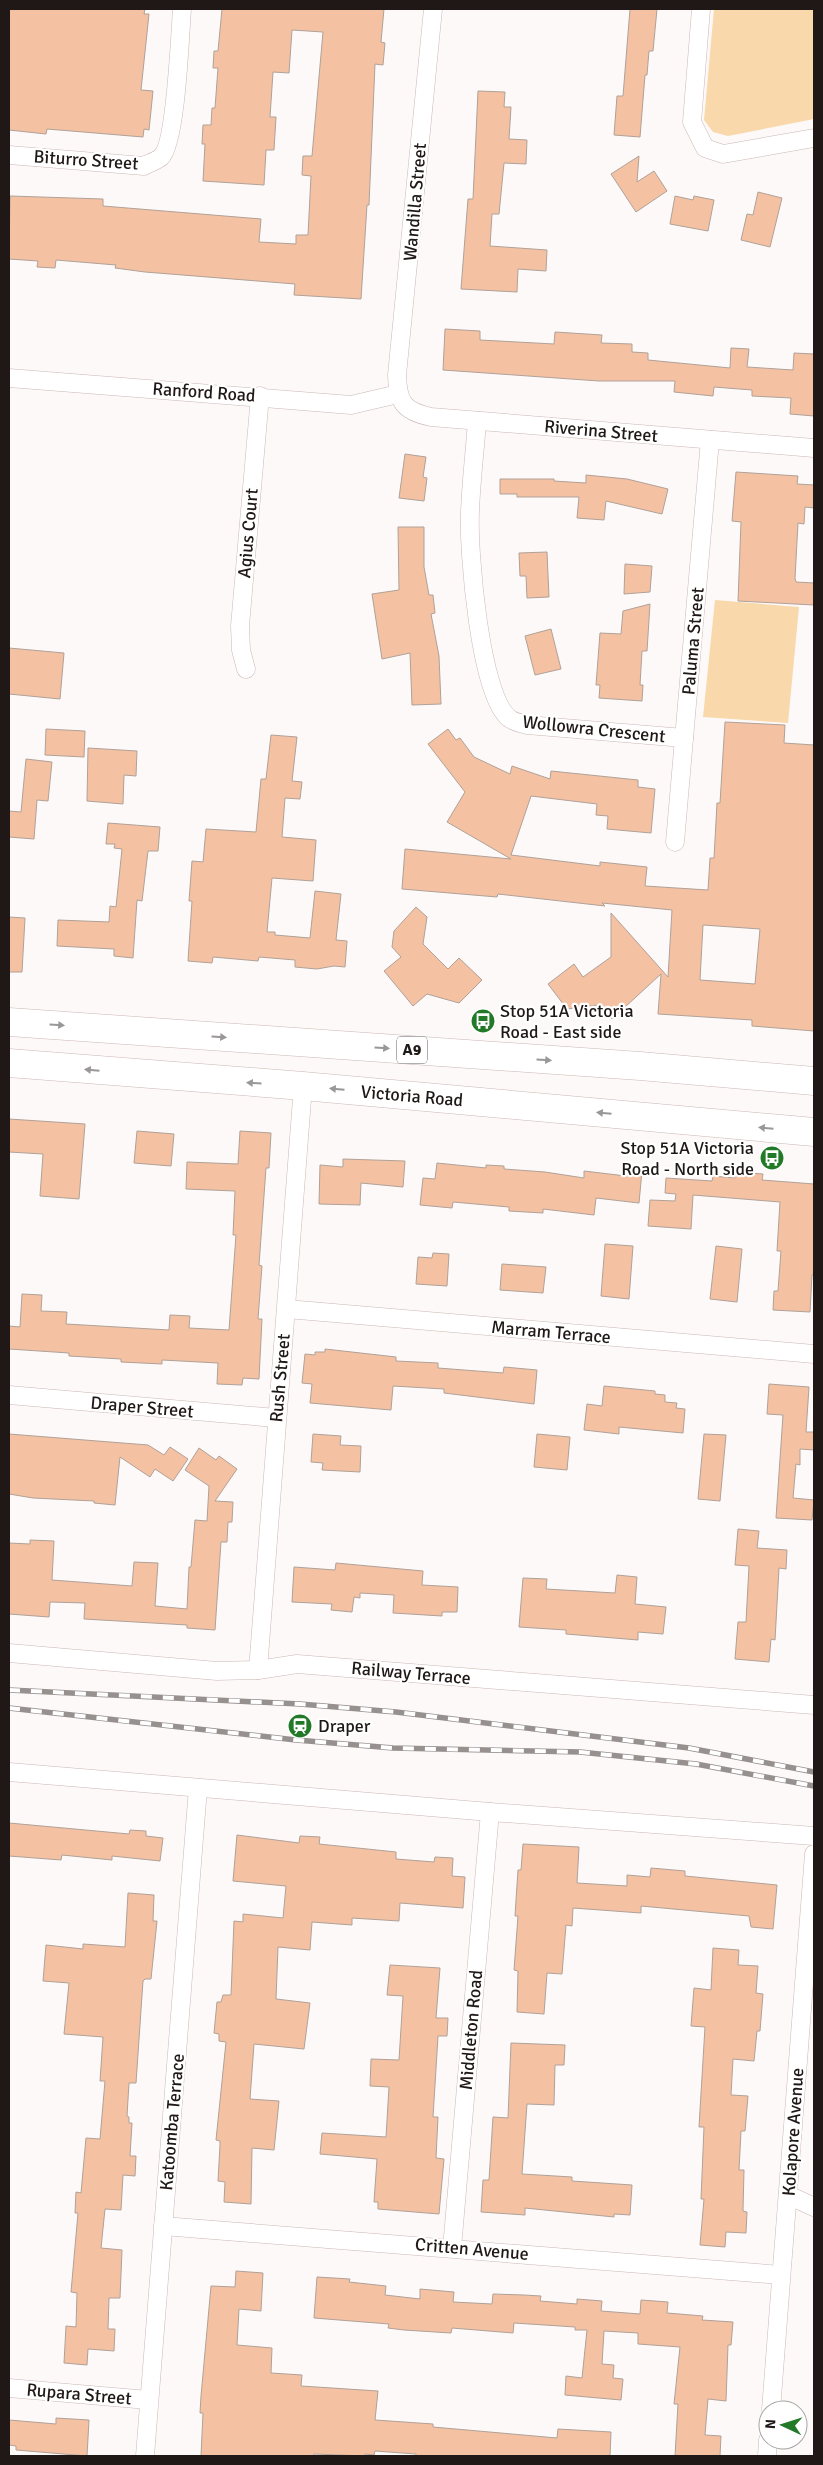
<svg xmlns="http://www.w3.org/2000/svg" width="823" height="2465" font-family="Signika,sans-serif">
	<rect width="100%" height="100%" fill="#fdf9f8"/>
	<g fill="#f9d8ab">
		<path d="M714,9H814V119L728,136L713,132L704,120Z"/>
		<path d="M715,600L799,607L788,723L703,717Z"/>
	</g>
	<g fill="#f4c2a3" stroke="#b0a198" fill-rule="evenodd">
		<path d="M9,9H145L144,14H149L141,90L153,91L149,130L144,129L143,137L47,129L46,134L9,130Z"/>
		<path d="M222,9H384L381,42L385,43L383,65L375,64L369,205H367L361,299L294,295L295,284L145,272L115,268L116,265L56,260L55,268L37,267L38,261L9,259L10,196L103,199V206L261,219L259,242L296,244V235H308L311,176L302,175L303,156H312L323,32L292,30L289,73L273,72L270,117H276L274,150H266L264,185L203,181L205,144H202L203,125H211L212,108H215L218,68H213L214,51H218Z"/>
		<path d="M630,9H657L653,51H649L647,75H645L640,137L614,135L617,96H623Z"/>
		<path d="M478,91L505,92L504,107H511L509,139L527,140L526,164L504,163L499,214H492L490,246L547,250L546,271L518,269L517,292L461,289L468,199H473Z"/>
		<path d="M639,156L637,182L654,171L667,191L636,212L611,174Z"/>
		<path d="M758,192L782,198L770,247L741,240L747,214L753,215Z"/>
		<path d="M675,196L693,200L694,196L714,200L708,231L670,224Z"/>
		<path d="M445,329L480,331V340L554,344L555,332L602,335L601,343L632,344V352L648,353V360L730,368L731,348L749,349L747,367L793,370L794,353L814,354V416L790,414L791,398L752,396V390L714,387L713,396L674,392L675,381H599L443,370Z"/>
		<path d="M405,454L426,457L423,477L427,478L424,501L399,498Z"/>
		<path d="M736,472L798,476L797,484L814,485V508L805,507L804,524L798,523L795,578L796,582L814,583V605L738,601L741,522L732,521Z"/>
		<path d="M586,475L627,479L668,489L662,514L606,501L604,520L577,518L579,497H517V494H500V479H554V481L586,483Z"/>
		<path d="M398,527H424V567L429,595H433L435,613L431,614L439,656L441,704L412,705L410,653L382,659L372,594L399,590Z"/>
		<path d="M547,552L549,597L527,598L526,576H520L519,553Z"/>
		<path d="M625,564L652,566L650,592L624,594Z"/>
		<path d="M650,604L647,651H642L640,685H643L642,701L599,698L600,685H596L600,633L621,634L623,611Z"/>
		<path d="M551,629L561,669L535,675L525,636Z"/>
		<path d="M9,648L64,653L60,699L9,694Z"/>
		<path d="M725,722L785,725L784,743L814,745V1031L752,1026V1020L658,1014L661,974L612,1019L599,1005L567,1009L548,984L574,964L583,977L611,957V913L668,977L672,910L602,903L605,906L498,894L497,897L402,889L405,849L511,859L447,822L465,792L428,744L448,729L456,740L460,738L474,757L510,774L512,766L550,779L551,771L638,780V787L655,789L651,833L607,829L608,816L596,815L597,804L531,796L511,855L600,866V862L647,867L645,886L708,890L710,858H714L717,803H720ZM703,925L760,929L755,984L700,980Z"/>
		<path d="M46,729L85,731L84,757L45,755Z"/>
		<path d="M271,735L297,737L292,781L302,782L300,799L285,798L282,837L316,840L313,881L272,878L267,932H275V935L310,938L315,891L341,894L336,940L347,941L345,967L334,966L317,969L295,967V960L259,957L258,961L213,957L212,963L188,961L192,901H189L192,861L203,862L206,829L256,832L261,779H266Z"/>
		<path d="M88,748L137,751L136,776L124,775L123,804L87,801Z"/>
		<path d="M26,759L52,762L48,801L37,800L34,839L9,837V811L21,812Z"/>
		<path d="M108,823L160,827L158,851H148L142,901L137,900L133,958L114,956V949L57,946L58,920L109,922L110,906L116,907L122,849L114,848L115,844H106Z"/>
		<path d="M416,907L427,917L423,944L448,969L459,958L482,980L459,1003L427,994L413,1006L384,971L401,957L392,947L394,931Z"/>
		<path d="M9,917L25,918L22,972H9Z"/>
		<path d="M9,1119L85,1124L79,1199L40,1196L43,1154L9,1152Z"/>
		<path d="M137,1131L174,1134L171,1166L134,1163Z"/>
		<path d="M240,1131L271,1133L269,1168H266L259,1265L262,1266L258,1319H262L259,1379L243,1378L242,1385L217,1384L218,1363L162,1360V1364L121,1362V1359L69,1356V1353L9,1349V1326L20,1327L22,1294L42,1295L41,1311L67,1312L66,1324L169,1330L170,1315L190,1316L189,1328L229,1330L236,1235H233L235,1191L186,1189L187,1162L238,1164Z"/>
		<path d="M343,1159L405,1161L403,1187L361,1183L360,1205L319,1204L320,1165L343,1167Z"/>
		<path d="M437,1163L486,1168V1165L504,1166V1169L545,1172L584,1178V1171L626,1176L627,1169L642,1171L639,1203L596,1198L594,1215L543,1209V1213L509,1211V1207L453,1202L452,1208L420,1205L423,1178L435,1179Z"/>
		<path d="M735,1172L763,1174L762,1180L814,1184V1275H812L810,1312L773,1310L774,1291H778L781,1251H777L780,1202L693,1195L691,1229L648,1226L650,1200L675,1201L676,1194L665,1193L666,1178L712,1181L713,1176L735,1178Z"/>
		<path d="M605,1244L633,1246L629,1299L601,1296Z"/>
		<path d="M716,1246L742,1249L737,1302L710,1299Z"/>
		<path d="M433,1253L449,1254L447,1286L416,1284L418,1257L432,1258Z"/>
		<path d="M502,1264L546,1267L543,1293L500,1290Z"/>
		<path d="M325,1349L396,1357V1361L438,1363V1368L503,1373L504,1367L537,1370L534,1404L444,1393V1389L393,1386L391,1410L310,1403L312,1384L302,1383L305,1354L315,1355V1352H325Z"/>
		<path d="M769,1384L809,1387L806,1432H814V1450L800,1449V1465L796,1464L793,1498L814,1500L812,1520L776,1518L783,1415L767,1414Z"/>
		<path d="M604,1386L655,1391V1394L665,1395V1402L677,1403L676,1408L685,1409L683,1433L619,1427V1434L584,1430L587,1404L602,1406Z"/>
		<path d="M9,1434L148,1445L164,1455L170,1447L188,1459L173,1481L155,1469L150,1477L120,1457L115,1505L94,1503V1501L33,1498L9,1494Z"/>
		<path d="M313,1434L341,1436L340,1445L361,1446L360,1472L322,1470L323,1463L311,1462Z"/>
		<path d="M537,1434L570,1437L567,1470L534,1467Z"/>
		<path d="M704,1434L726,1435L720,1501L698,1499Z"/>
		<path d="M199,1448L216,1460L219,1456L237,1469L215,1501L233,1502L232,1522H228L227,1542H221L215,1630L187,1628V1625L84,1619L85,1603L50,1602L49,1617L9,1614V1543L30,1544V1540L54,1541L52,1580L132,1586L134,1562L158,1563L155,1606L187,1609L189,1567H191L195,1520L207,1521L209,1486L185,1470Z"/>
		<path d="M738,1529L759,1531L757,1548L787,1550L786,1569L779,1568L775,1640L771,1639L769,1662L735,1659L738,1622H746L749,1566L735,1565Z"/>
		<path d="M336,1563L423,1571L422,1585L458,1587L457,1612H442V1616L393,1613L394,1595L360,1593V1598L354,1597L352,1612L331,1610L332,1604L292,1602L294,1567L335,1570Z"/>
		<path d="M617,1575L637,1577L635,1604L666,1607L663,1634L638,1632V1640L566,1634V1630L519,1627L523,1578L547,1579L546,1589L615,1593Z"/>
		<path d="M9,1823L129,1834L130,1830L146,1831V1836L163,1838L160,1861L112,1856V1860L62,1855L61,1860L9,1856Z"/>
		<path d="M237,1835L299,1843L300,1836L320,1837L319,1844L396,1852V1859L434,1862L435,1857L453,1858L452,1876L465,1877L463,1908L400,1903L399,1921L352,1918V1925L312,1922L310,1950L278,1947L276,1999L310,2003L304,2049L254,2044L250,2099L279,2101L274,2150L252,2148L251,2204L224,2202L225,2182L218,2181L220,2145V2141L216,2140L226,2042L219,2041V2034L214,2033L217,2002H221L223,1995H231L234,1921L243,1922V1914L283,1918L286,1886L233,1881Z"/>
		<path d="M523,1844L579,1847L577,1883L627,1886V1875L650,1877L651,1868L685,1871V1876L777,1885L773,1929L751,1927L749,1916L641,1906V1913L573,1908L572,1926L566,1925L562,1974L547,1973L544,2014L517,2012L518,1971L514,1970L518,1916H515L518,1870H521Z"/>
		<path d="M128,1893L154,1895L153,1921H157L151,1979H145L143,1981L136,2083H129L127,2116L129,2117V2123H132L130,2156H136L135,2176L123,2175L121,2210L105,2209L101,2248L122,2250L120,2298H109L108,2329H115L114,2351L88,2349L87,2365L64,2363L66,2326L76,2327L77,2293L71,2292L78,2213H75L76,2192L81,2193L86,2138L100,2139L105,2081H100L103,2037L64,2034L69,1983L43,1981L46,1945L83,1949V1944L125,1947Z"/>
		<path d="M713,1948L739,1950L738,1965L758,1966L756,1993L763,1994L760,2031H757L754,2061L733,2059L731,2095L748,2096L745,2131H741L739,2170H744L743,2211L747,2212L746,2233L726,2232L725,2247L700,2245L704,2199H701L704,2127H699L705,2027L691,2026L694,1988L711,1990Z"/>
		<path d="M390,1965L440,1968L436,2018H448L447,2036H438L433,2117H438L436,2158L444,2159L439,2214L378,2209V2202H374L377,2159L320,2154L322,2133L386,2137L389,2087L370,2086L371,2059L399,2060L403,1996L387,1995Z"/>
		<path d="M511,2043L565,2045L564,2065H555L554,2105L527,2104L522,2174L572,2177V2181L632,2185L630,2215L614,2214V2217L525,2208V2215L481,2212L483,2180H489L493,2117L508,2118Z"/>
		<path d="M236,2271L263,2273L261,2311L239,2309L237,2345L272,2348L271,2373L302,2375L301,2386L378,2391L375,2420L433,2424V2427L557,2438L558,2429L611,2432L610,2456H416V2454L375,2451L374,2455L365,2454V2456L314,2454V2456H201L203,2413H200L201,2396L211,2286L235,2287Z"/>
		<path d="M317,2277L350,2279L349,2282L386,2286L385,2295L420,2299V2289L454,2292L453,2302L492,2304L493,2294L524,2295L541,2296L540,2301L577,2304V2299L602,2301L601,2311L640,2314L641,2300L668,2302L667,2313L703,2316L702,2320L733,2322L731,2345H728L726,2401L708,2399L705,2435L721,2436L720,2456H675L678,2404H674L680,2347L638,2344V2333L604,2331L602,2364L614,2365L613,2378L623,2379L621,2400L565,2395L566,2376L582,2378L587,2330H575V2327L514,2323L513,2333L452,2328L451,2333L404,2330L388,2328L389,2324L314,2318Z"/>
		<path d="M56,2418L89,2420L87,2456L16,2450V2446L9,2445V2420L56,2424Z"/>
	</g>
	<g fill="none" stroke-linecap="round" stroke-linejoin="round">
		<defs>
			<g id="minor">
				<path d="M433,9L397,375C398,402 403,411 431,417L814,448"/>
				<path d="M701,9L692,122L705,148L723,154L814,138"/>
				<path d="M9,155L144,166C149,163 157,161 161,157C176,144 180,34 182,9"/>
				<path d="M9,378L351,405L398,394"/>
				<path d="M477,421C475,451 471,482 470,512C468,550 480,696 509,718C513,722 521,723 527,725L684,738"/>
				<path d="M246,669L241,650L240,626L260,396"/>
				<path d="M675,842L710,440"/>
				<path d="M287,1309L814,1354"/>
				<path d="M9,1395L276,1418"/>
				<path d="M9,1653L217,1671L258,1670L297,1664L814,1705"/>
				<path d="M258,1670L303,1086"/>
				<path d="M9,1772L490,1812L814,1836"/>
				<path d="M788,2195L814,2207"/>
				<path d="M163,2226L781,2275"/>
				<path d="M452,2248L490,1812"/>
				<path d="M9,2388L148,2400"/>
				<path d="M771,2410L814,1854"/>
				<path d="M145,2456L198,1788"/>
				<path d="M767,2456L768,2440"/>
			</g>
			<g id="trunk">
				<path d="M9,1022L640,1066L814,1081"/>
				<path d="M9,1063L303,1086L814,1132"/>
			</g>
		</defs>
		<use href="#minor" stroke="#cbb8b4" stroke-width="19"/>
		<use href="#trunk" stroke="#cbb8b4" stroke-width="29"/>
		<use href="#minor" stroke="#fff" stroke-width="18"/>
		<use href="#trunk" stroke="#fff" stroke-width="28"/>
		<defs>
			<g id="rail">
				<path d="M9,1690L300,1704L396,1712L689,1748L814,1772"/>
				<path d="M9,1708L296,1740L393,1748L580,1752L696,1764L814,1786"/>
			</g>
		</defs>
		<use href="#rail" stroke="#96908f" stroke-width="5.5"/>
		<use href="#rail" stroke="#fff" stroke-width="4" stroke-dasharray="11" stroke-linecap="butt"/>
	</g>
	<defs><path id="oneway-solid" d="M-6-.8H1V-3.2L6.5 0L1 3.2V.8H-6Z" transform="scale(1.25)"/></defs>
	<g fill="#9a9797">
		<use href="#oneway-solid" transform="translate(57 1025) rotate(4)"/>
		<use href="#oneway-solid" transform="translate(219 1037) rotate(4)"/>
		<use href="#oneway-solid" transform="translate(382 1048) rotate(4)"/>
		<use href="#oneway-solid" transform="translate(544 1060) rotate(4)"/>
		<use href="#oneway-solid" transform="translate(92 1070) rotate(-175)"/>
		<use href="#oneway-solid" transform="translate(254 1083) rotate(-176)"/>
		<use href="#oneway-solid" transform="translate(337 1089) rotate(-175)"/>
		<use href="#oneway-solid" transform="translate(604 1113) rotate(-175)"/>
		<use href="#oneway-solid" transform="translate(766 1128) rotate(-175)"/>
	</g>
	<defs>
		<symbol id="bus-disc" viewBox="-11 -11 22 22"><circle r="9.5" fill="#227927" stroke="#fff"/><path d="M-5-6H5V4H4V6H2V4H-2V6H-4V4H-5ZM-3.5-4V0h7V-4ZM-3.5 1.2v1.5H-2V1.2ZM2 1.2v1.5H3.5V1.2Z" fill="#fff"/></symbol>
		<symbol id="station-disc" viewBox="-11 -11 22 22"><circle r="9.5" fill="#227927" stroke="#fff"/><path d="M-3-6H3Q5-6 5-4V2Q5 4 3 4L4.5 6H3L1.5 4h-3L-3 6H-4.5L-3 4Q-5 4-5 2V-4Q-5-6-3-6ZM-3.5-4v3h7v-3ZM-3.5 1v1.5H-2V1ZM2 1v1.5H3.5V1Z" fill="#fff"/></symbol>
	</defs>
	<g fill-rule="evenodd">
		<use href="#bus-disc" x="469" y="1007" width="28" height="28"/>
		<use href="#bus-disc" x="758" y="1144" width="28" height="28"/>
		<use href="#station-disc" x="286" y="1712" width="28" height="28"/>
	</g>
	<g text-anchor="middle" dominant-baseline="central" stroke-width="4.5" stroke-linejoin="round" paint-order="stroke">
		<rect fill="#fff" stroke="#625d5d" stroke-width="1" x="397" y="1036.5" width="30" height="27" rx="4"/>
		<g font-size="16" font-weight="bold" fill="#1f1817">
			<text x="412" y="1050">A9</text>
		</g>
		<g font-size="18" fill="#1f1817" stroke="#fff">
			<text transform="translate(86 160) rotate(4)">Biturro Street</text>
			<text transform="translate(415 202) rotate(-85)">Wandilla Street</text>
			<text transform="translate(204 392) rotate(4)">Ranford Road</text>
			<text transform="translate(601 431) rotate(5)">Riverina Street</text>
			<text transform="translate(248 533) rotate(-85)">Agius Court</text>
			<text transform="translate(693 641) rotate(-85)">Paluma Street</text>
			<text transform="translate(594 729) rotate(6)">Wollowra Crescent</text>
			<text transform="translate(412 1096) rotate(5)">Victoria Road</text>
			<text transform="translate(551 1332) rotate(5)">Marram Terrace</text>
			<text transform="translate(280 1378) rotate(-85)">Rush Street</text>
			<text transform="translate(142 1407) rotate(5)">Draper Street</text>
			<text transform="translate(411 1673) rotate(5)">Railway Terrace</text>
			<text transform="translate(471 2030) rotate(-85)">Middleton Road</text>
			<text transform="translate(172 2122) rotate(-85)">Katoomba Terrace</text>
			<text transform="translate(793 2132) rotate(-86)">Kolapore Avenue</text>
			<text transform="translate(472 2249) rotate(5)">Critten Avenue</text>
			<text transform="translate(79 2394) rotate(5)">Rupara Street</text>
		</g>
		<g font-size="18" fill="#1f1817" stroke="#fff" text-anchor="start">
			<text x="500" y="1011">Stop 51A Victoria<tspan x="500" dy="21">Road - East side</tspan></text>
			<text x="754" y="1148" text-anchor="end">Stop 51A Victoria<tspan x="754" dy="21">Road - North side</tspan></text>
			<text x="318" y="1726">Draper</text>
		</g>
	</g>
	<rect width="823" height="2465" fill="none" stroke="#1f1817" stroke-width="20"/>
	<g transform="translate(783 2425) rotate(274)"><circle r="24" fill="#ffffff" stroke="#a5a3a2"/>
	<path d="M0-4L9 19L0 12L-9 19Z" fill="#227927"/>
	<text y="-8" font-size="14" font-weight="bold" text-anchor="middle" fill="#1f1817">N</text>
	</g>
</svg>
